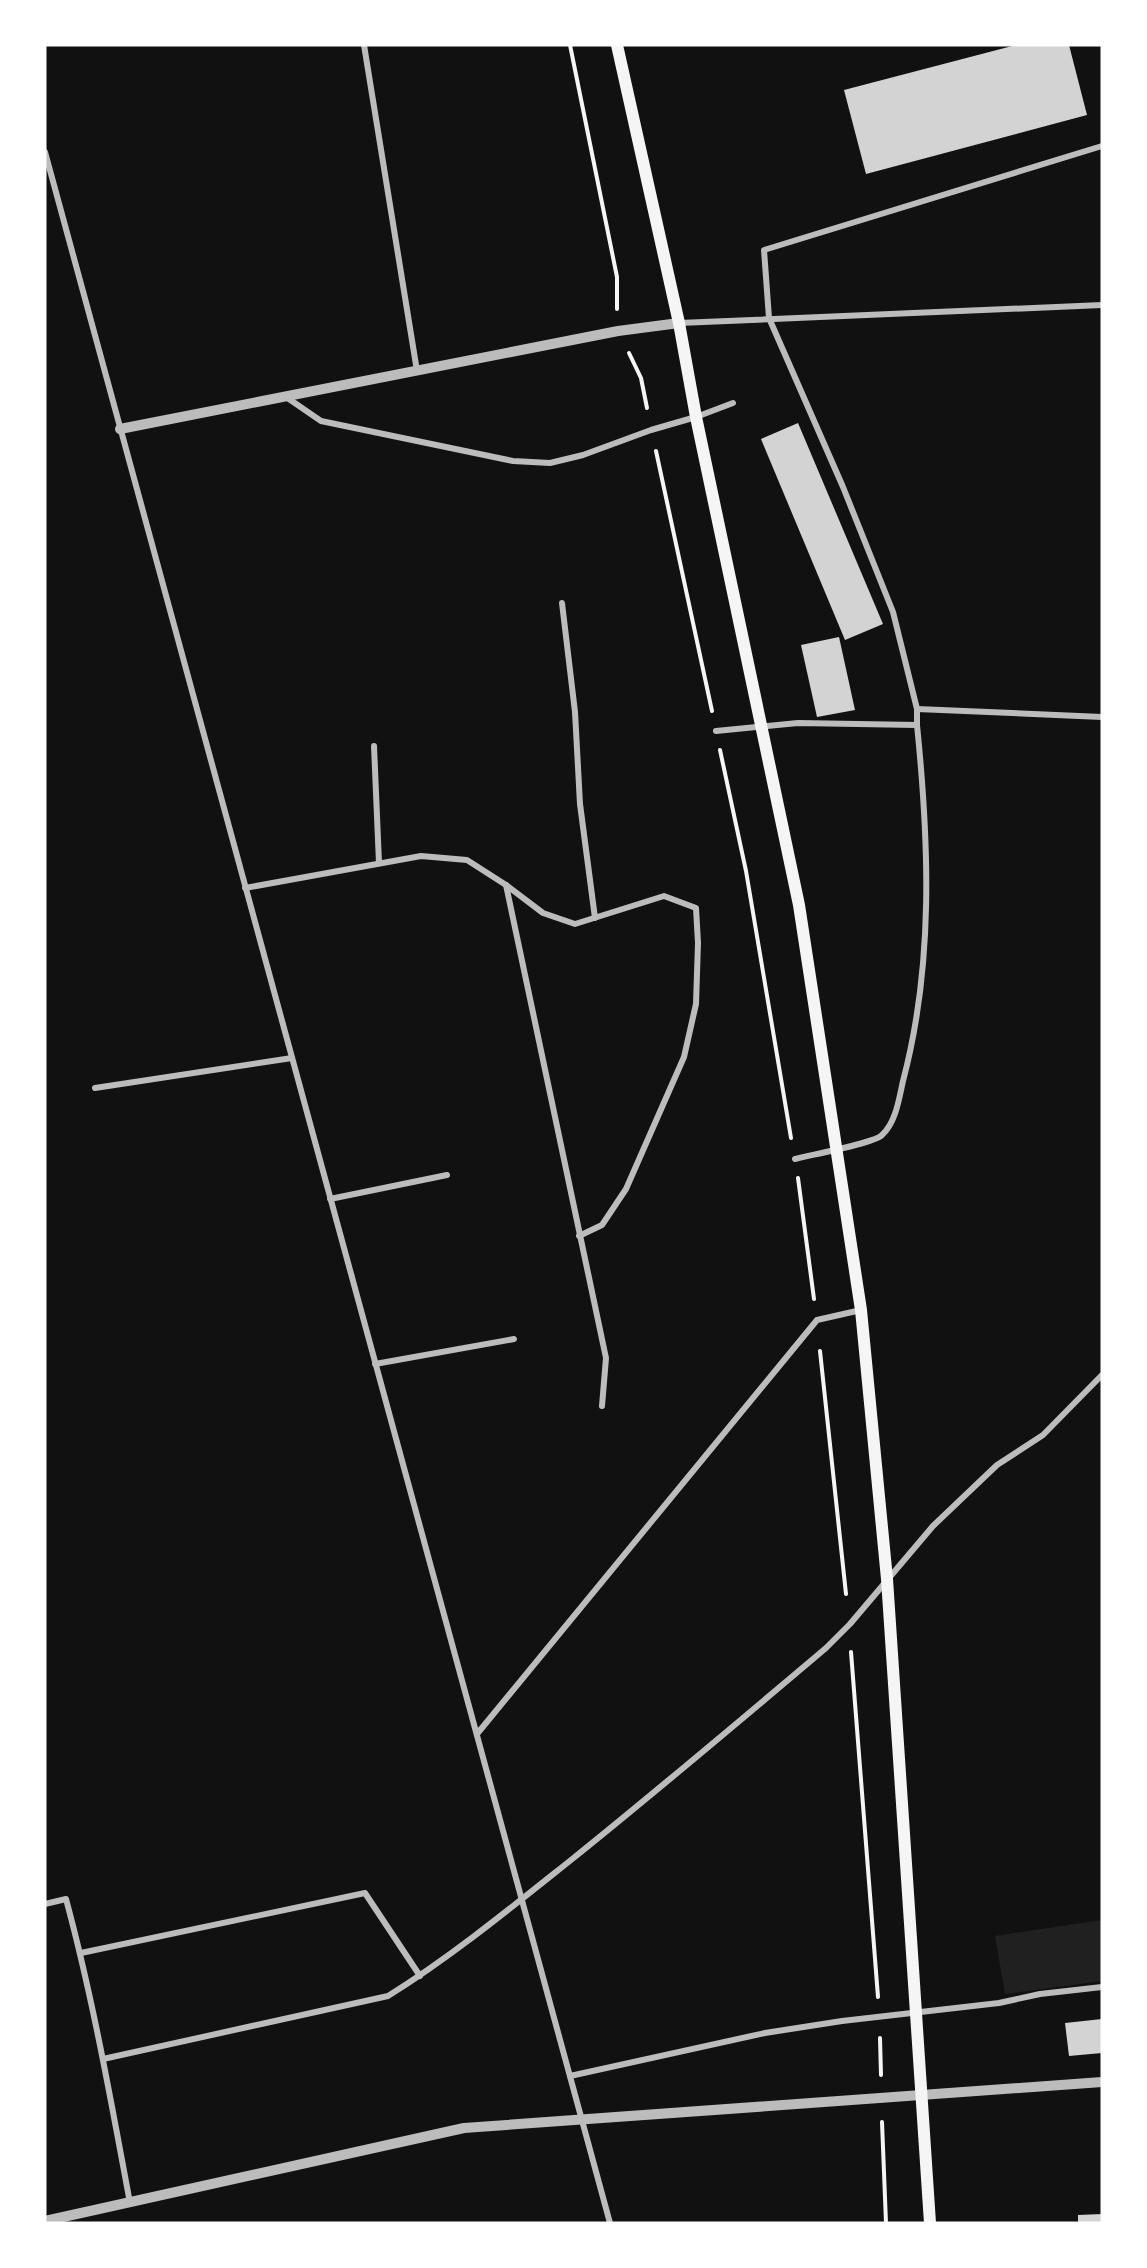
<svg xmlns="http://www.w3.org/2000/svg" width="1147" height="2268" font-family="'Fira Sans Condensed',sans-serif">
	<rect width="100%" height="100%" fill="#111"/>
	<path fill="#202020" d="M1102,1920V1981L1005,1994L995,1936Z"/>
	<g fill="#d3d3d3">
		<path d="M1016,45H1069L1087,115L866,174L844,90Z"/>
		<path d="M798,423L883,624L845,640L761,439Z"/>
		<path d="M839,637L855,710L817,717L801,645Z"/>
		<path d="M1102,2019V2053L1069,2056L1065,2023Z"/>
		<path d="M1102,2214V2223H1078V2215Z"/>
	</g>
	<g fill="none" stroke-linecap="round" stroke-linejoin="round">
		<g stroke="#f5f5f5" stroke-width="4">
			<path d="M570,45L617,277V309"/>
			<path d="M629,353L641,378L647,408"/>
			<path d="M656,451L712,711"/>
			<path d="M720,750L746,871L791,1138"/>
			<path d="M798,1178L814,1299"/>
			<path d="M820,1351L846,1594"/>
			<path d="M851,1652L878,1997"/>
			<path d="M880,2038L881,2075"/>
			<path d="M882,2122L886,2223"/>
		</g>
		<g stroke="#bcbcbc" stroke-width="6">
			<path d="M364,45L417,371"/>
			<path d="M45,152L610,2223"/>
			<path d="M679,323L1102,305"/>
			<path d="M286,397L321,421L513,461L550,463L583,455L651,430L696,417L733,403"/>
			<path d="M562,603L575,712L580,804L595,918"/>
			<path d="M917,709L1102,717"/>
			<path d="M716,731L798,723L917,725V709L893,612L843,487L769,318L764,250L1102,146"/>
			<path d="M374,746L379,863"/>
			<path d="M506,885L606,1358L602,1406"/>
			<path d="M245,888L421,856L467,860L506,885L543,913L575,924L664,896L696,908L698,943L696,1004L684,1057L626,1189L602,1225L579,1236"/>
			<path d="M95,1088L292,1058"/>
			<path d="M795,1159C810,1155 875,1143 882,1135C896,1122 899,1099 903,1081C934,964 929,843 917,725"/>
			<path d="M330,1199L447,1175"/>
			<path d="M375,1364L514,1339"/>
			<path d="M477,1734L817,1320L861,1310"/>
			<path d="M45,1904L66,1899C93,1999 111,2101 130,2203"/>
			<path d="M81,1953L365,1893L420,1976"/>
			<path d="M103,2059L388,1996C452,1956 512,1907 571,1860C657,1791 742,1719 826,1648L850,1624L933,1526L997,1465L1043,1435L1102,1375"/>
			<path d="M570,2076L765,2033L842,2021L999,2003L1040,1994L1102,1987"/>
		</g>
		<g stroke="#bcbcbc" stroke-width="10">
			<path d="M120,429L618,331L679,323"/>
			<path d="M45,2221L464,2128L1102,2082"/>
		</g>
		<path stroke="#f5f5f5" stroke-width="12" d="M617,45L679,323L696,417L799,905L861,1310L887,1579L930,2223"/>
	</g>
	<rect width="1147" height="2268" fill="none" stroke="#ffffff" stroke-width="93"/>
</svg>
